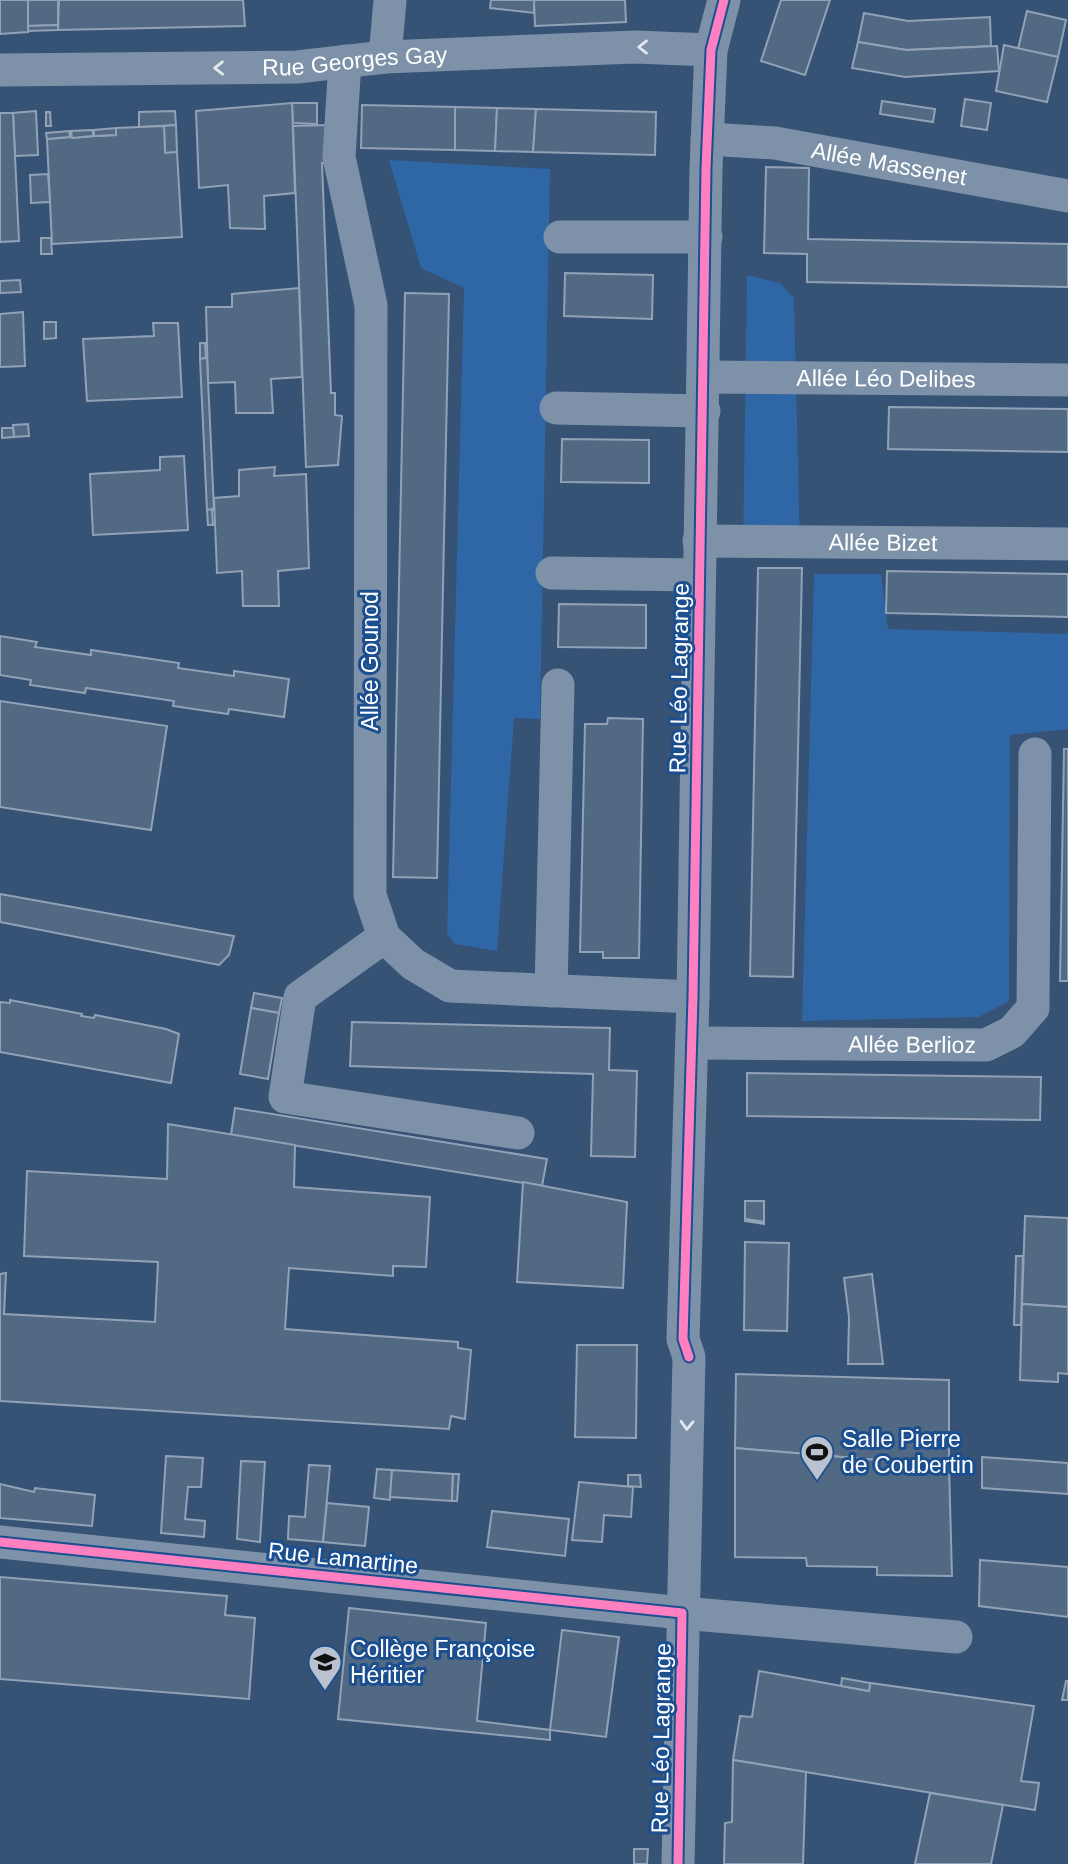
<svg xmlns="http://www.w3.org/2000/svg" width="1068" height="1864" font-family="Arial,sans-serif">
	<rect width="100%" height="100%" fill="#365274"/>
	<g fill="#2f66a5">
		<path d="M389,160L550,169L540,719L514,718L497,951L455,944L447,933L464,288L421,268Z"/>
		<path d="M747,275L780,283L794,298L800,549L743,551Z"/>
		<path d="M814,574H881L888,629L1068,634V729L1010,735L1009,1001L979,1017L802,1021Z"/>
	</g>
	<g fill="#526984" stroke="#92a2b6" stroke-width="2">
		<path d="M0,0H28V32L0,34Z"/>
		<path d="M28,0H58V25L28,26Z"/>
		<path d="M59,0H243L245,26L58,30Z"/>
		<path d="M491,0H534V13L490,8Z"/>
		<path d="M534,0H625L626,22L535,26Z"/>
		<path d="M781,0H830L805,75L761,61Z"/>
		<path d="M1027,11L1066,20L1058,57L1018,49Z"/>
		<path d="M864,13L908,21L990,17L991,46L906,50L858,42Z"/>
		<path d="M58,25V30L28,31V26Z"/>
		<path d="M858,42L906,50L997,46L999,71L905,77L852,68Z"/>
		<path d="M1004,45L1058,57L1047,102L996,91Z"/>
		<path d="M965,99L991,103L987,130L961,126Z"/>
		<path d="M882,101L935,109L933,122L880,114Z"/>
		<path d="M292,103H317V124L293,123Z"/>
		<path d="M292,103L295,193L264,196L265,229L230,228L228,185L199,188L196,111Z"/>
		<path d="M362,105L455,107V150L361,148Z"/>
		<path d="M455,107L497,108L495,151L455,150Z"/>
		<path d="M497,108L536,109L533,152L495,151Z"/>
		<path d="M536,109L656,112L655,155L533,152Z"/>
		<path d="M36,111L38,155L15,156L13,113Z"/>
		<path d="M175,111L176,125L139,127V112Z"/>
		<path d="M46,112H50L51,126H46Z"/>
		<path d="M0,113H13L19,241L0,242Z"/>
		<path d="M176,125L177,152L165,153L164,126Z"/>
		<path d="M327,125L328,163H322L331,393H335V415L342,416L338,465L306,467L293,126Z"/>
		<path d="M164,126L165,153L177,152L182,237L52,244L47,139L70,137L71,131L72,138L93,136V130L94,136L116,135V128Z"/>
		<path d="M116,128V135L94,136V130Z"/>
		<path d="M93,130V136L72,138L71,131Z"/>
		<path d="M69,131L70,137L47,139L46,133Z"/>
		<path d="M766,167L809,168L808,239L1068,244V287L807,282V254L764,253Z"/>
		<path d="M48,174L50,202L31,203L30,175Z"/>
		<path d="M41,238H51L52,254H41Z"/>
		<path d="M565,273L653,275L652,319L564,316Z"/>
		<path d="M20,280L21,292L0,293V281Z"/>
		<path d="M299,288L302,377L271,379L273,413H236L235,382L208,383L206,307H232V294Z"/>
		<path d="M405,293L449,294L437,878L393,877Z"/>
		<path d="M23,312L25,366L0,367V314Z"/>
		<path d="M44,322H56V338L44,339Z"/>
		<path d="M153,323H178L182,397L87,401L83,339L154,336Z"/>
		<path d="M200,343H205L206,358L200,359Z"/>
		<path d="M206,358H207L214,510H207L200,359Z"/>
		<path d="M889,407L1068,409V452L888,449Z"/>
		<path d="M28,424L29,436L14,437L13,425Z"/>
		<path d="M2,428H13L14,437L2,438Z"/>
		<path d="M562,439L649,440V483L561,482Z"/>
		<path d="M184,456L188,530L93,535L90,474L160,470V457Z"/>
		<path d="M275,467L274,476L306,474L309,568L278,571L279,606H243L242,571L217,573L214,498L239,496V470Z"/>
		<path d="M212,509L213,525H208L207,510Z"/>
		<path d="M758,568H802L793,977L750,976Z"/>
		<path d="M887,571L1068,574V617L886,613Z"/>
		<path d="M559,604L646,605V648L558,647Z"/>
		<path d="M0,636L37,642L35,647L91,655V650L179,663L178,668L234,676V671L289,679L284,717L229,709L228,714L173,706L174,701L86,688L85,693L30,685L31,680L0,675Z"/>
		<path d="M0,701L167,726L151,830L0,807Z"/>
		<path d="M608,718L643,719L639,958H603V952H580L585,724H607Z"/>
		<path d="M1064,749H1068V981H1060Z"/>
		<path d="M0,894L234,936L229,955L219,965L0,922Z"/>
		<path d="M254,993L282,998L279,1013L251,1008Z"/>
		<path d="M10,1000L82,1014L81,1016L94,1018L95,1015L166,1029L179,1034L171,1083L0,1052V1002L10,1003Z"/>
		<path d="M251,1008L279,1013L268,1079L240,1074Z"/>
		<path d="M352,1022L610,1028L609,1070L637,1071L635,1157L591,1156L593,1074L350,1066Z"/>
		<path d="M747,1073L1041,1077L1040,1120L747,1116Z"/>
		<path d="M235,1108L547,1159L542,1186L231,1135Z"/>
		<path d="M168,1124L295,1145L294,1187L430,1197L426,1267L393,1266V1276L289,1268L285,1329L458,1342V1348L471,1350L465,1419L451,1416L449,1429L0,1401V1274L6,1273L4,1314L155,1322L158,1262L24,1256L27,1171L167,1179Z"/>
		<path d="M523,1182L627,1202L623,1288L517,1282Z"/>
		<path d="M745,1201H764V1222L745,1219Z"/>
		<path d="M1025,1216L1068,1218V1307L1022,1304Z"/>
		<path d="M745,1219L764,1222V1224L745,1221Z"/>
		<path d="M745,1242L789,1243L787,1331L744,1330Z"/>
		<path d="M1016,1256H1023L1021,1325H1014Z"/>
		<path d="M872,1274L883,1364H848L849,1317L844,1278Z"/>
		<path d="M1022,1304L1068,1307V1374L1058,1373V1382L1020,1380Z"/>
		<path d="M577,1345H637L636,1438L575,1437Z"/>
		<path d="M736,1374L949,1380V1466L735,1448Z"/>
		<path d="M735,1448L949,1466L952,1576L877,1575V1567L807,1566L806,1558L735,1557Z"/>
		<path d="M166,1456L203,1458L201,1487H188L185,1519L205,1521L204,1537L161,1533Z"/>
		<path d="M982,1457L1068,1463V1494L982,1488Z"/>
		<path d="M241,1461L265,1462L260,1542L237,1539Z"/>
		<path d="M309,1465L330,1466L323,1542L288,1539L289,1516L305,1517Z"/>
		<path d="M377,1469L392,1470L390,1500L374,1498Z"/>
		<path d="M392,1470L453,1474L452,1501L390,1497Z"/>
		<path d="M453,1474H459L457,1501H452Z"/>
		<path d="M628,1475H640L641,1487L628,1486Z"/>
		<path d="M579,1482L633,1487L631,1517L604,1515L602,1542L572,1540Z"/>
		<path d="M0,1484L34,1492L35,1488L95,1495L92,1526L0,1518Z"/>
		<path d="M327,1503L369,1507L365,1546L323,1542Z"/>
		<path d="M492,1511L569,1519L565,1556L487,1547Z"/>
		<path d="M980,1560L1068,1567V1617L979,1606Z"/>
		<path d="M0,1577L227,1596L225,1615L255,1618L249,1699L0,1679Z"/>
		<path d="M349,1608L486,1623L477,1721L550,1730V1740L338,1719Z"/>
		<path d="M562,1630L619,1637L606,1737L550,1730Z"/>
		<path d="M759,1671L869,1691L870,1683L1034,1706L1021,1781L1039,1783L1035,1810L733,1760L740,1716L752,1717Z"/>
		<path d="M842,1678L870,1683L869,1691L841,1686Z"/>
		<path d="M1066,1681H1068V1700H1062Z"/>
		<path d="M733,1760L806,1772L803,1864H724L725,1823L732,1822Z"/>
		<path d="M930,1793L1003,1805L991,1864H915Z"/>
		<path d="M634,1849H648L647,1864H634Z"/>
	</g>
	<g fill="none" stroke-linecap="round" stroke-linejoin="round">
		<g stroke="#7d92a8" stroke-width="33">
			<path d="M385,57L390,0"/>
			<path d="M345,61L339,157L371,305L370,895L384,937L413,964L450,986L693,997"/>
			<path id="s1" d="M0,70L297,67L385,57L635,47L711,50"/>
			<path id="s2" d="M707,139L775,143L1068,196"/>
			<path d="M560,237H706"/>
			<path id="s3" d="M704,377L1068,380"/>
			<path d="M556,408L704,411"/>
			<path id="s4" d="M699,541L1068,544"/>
			<path d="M552,573L699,575"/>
			<path d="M384,937L300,997L285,1097L518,1133"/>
			<path d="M551,991L558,685"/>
			<path id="s5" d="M692,1043L986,1045L1012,1032L1033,1008L1035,754"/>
			<path d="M0,1542L682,1613L956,1637"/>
			<path d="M678,1864L689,1357L683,1339L693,997L706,168L711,50L724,0"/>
		</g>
		<defs>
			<g id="cycleway">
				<path d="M689,1357L683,1339L693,997L706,168L711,50L724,0"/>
				<path d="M0,1542L682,1613L678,1864"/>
			</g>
		</defs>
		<use href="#cycleway" stroke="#1b4f8f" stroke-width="13"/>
		<use href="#cycleway" stroke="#ff80c0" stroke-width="9"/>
	</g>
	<defs><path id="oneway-chevron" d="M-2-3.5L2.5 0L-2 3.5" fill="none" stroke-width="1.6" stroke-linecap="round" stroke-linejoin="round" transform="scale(1.75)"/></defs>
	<g stroke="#e5e9ee">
		<use href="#oneway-chevron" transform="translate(643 47) rotate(-180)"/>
		<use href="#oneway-chevron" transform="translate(219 68) rotate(179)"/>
		<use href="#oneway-chevron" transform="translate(687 1425) rotate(92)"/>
	</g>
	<defs>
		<symbol id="stadium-pin" viewBox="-11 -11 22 30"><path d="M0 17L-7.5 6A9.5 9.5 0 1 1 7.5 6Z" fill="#b9c2ce" stroke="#1b4f8f"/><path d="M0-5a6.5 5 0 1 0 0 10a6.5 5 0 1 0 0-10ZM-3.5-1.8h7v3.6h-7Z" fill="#111"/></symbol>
		<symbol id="school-pin" viewBox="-11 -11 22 30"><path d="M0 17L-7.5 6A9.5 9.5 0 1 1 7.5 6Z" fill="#b9c2ce" stroke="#1b4f8f"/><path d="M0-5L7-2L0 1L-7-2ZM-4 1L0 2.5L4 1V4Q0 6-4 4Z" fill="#111"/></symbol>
	</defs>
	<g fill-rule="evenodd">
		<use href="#stadium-pin" x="798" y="1433" width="38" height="52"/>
		<use href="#school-pin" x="306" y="1643" width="38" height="52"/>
	</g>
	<g text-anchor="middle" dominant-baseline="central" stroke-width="6" stroke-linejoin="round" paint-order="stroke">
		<g font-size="23" fill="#fff" stroke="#1b4f8f">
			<text stroke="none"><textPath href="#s1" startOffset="355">Rue Georges Gay</textPath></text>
			<text stroke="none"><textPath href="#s2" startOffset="184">Allée Massenet</textPath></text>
			<text stroke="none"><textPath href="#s3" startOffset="182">Allée Léo Delibes</textPath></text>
			<text stroke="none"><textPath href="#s4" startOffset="184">Allée Bizet</textPath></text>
			<text transform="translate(370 661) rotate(-90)">Allée Gounod</text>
			<text transform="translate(679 678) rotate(-89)">Rue Léo Lagrange</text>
			<text stroke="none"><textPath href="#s5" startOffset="220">Allée Berlioz</textPath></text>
			<text transform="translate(343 1558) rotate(6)">Rue Lamartine</text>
			<text transform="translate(661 1738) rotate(-89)">Rue Léo Lagrange</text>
		</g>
		<g font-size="23" fill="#fff" stroke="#1b4f8f" text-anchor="start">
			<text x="842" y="1439">Salle Pierre<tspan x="842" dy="26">de Coubertin</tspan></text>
			<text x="350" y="1649">Collège Françoise<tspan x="350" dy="26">Héritier</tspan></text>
		</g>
	</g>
</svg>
